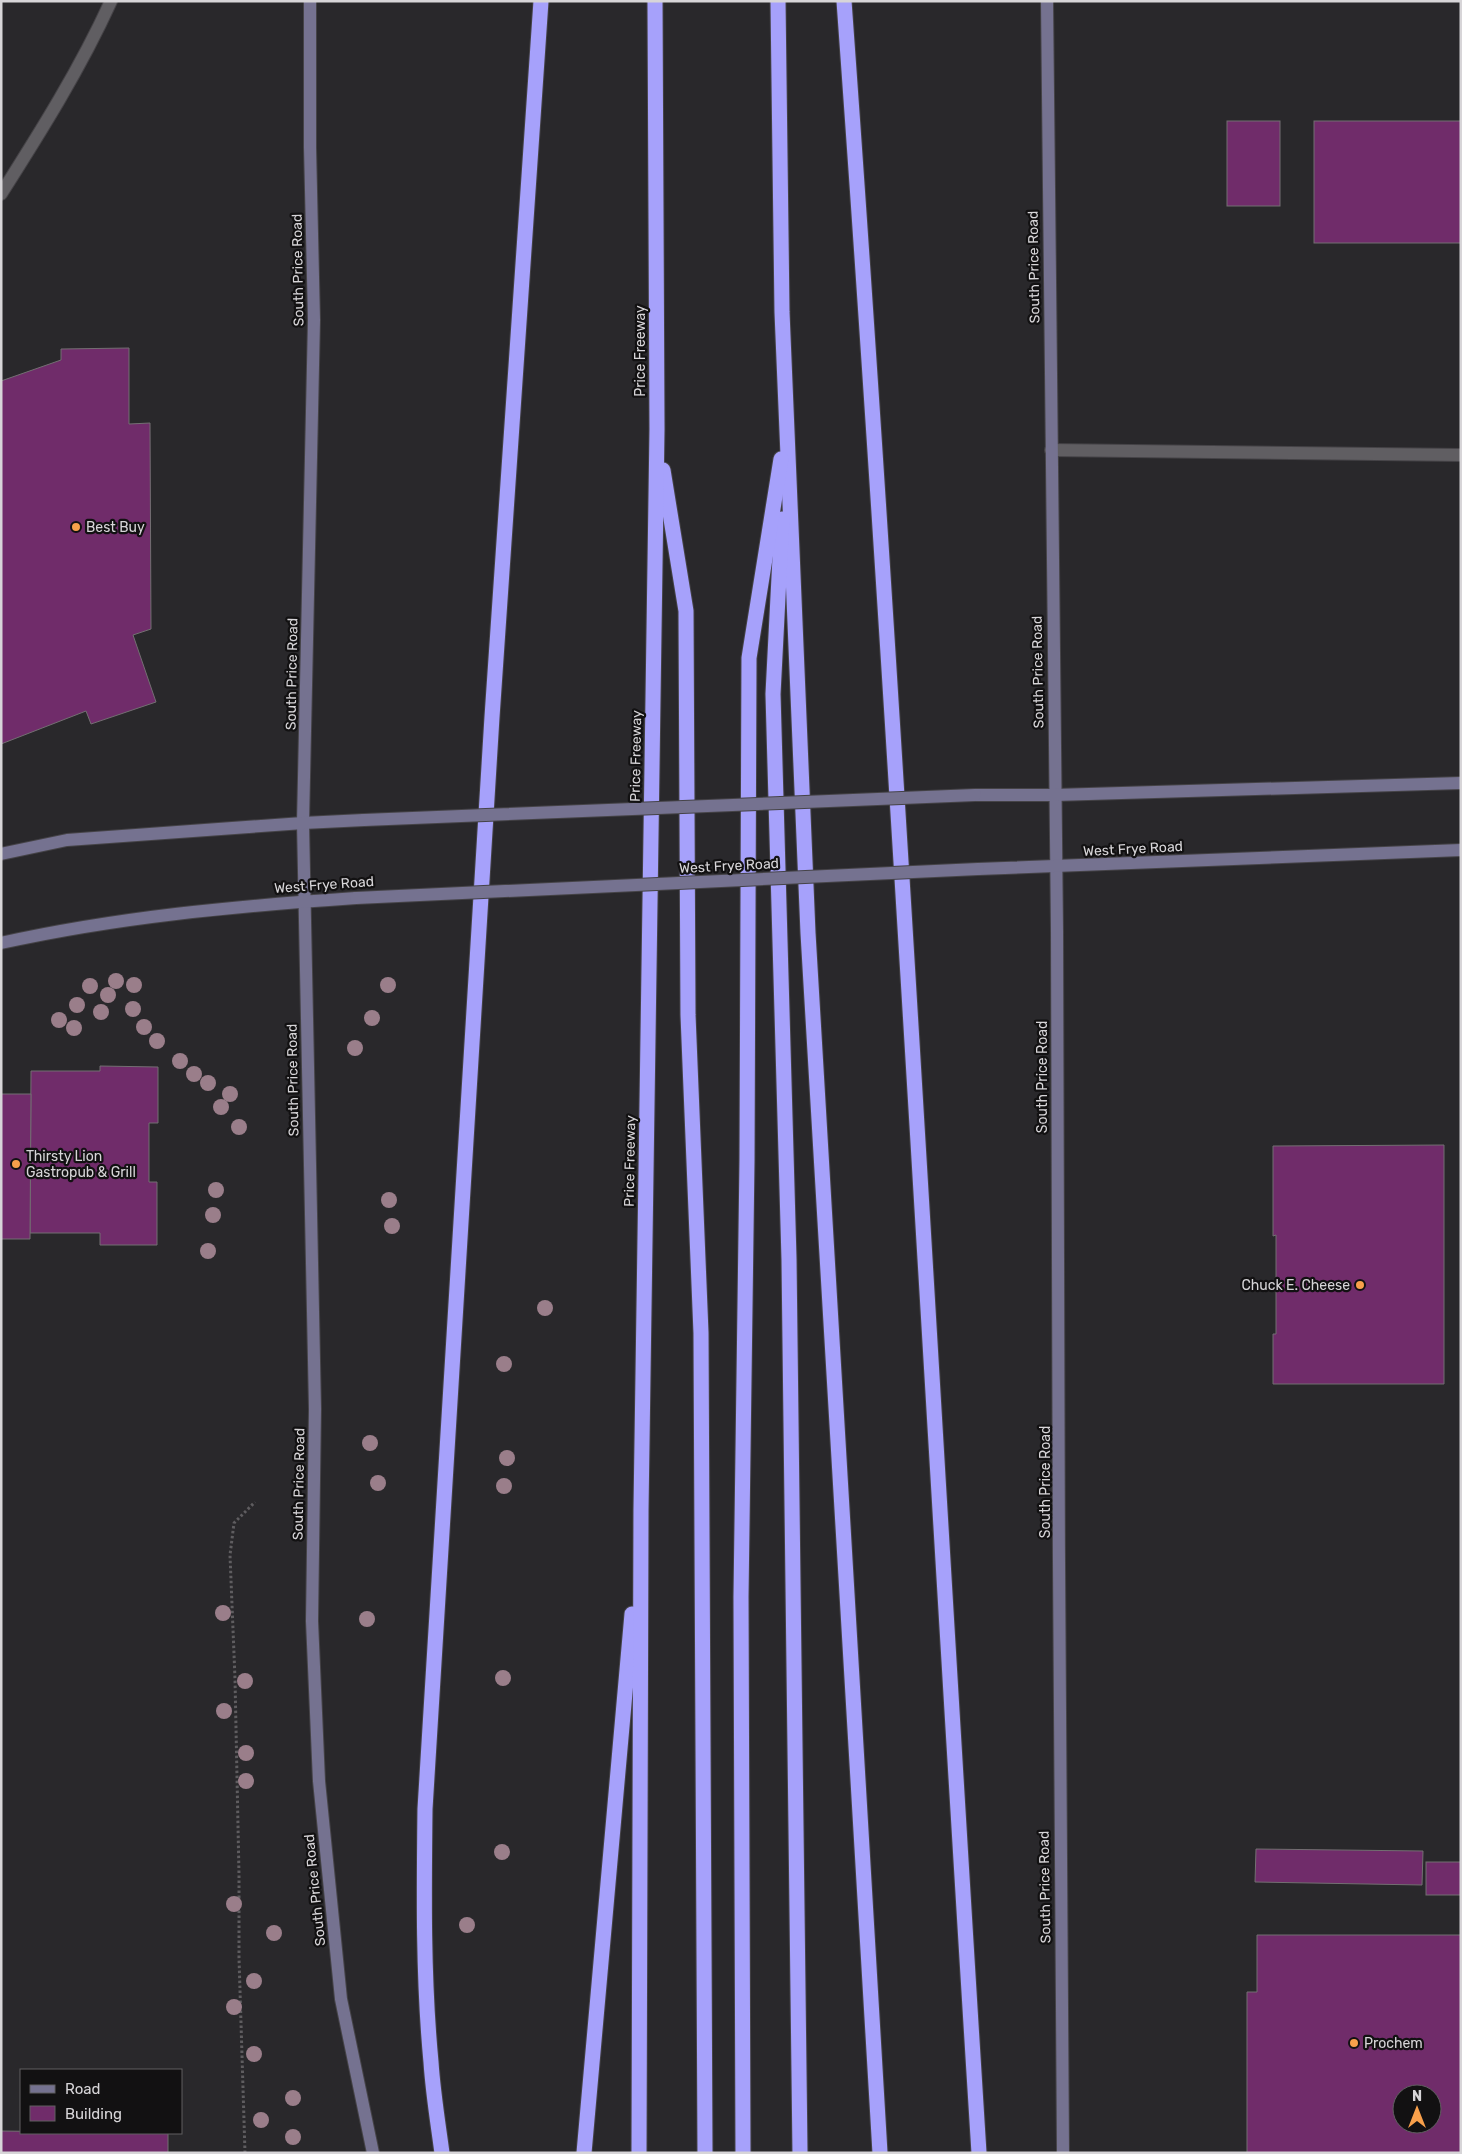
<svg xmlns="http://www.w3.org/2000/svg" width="1462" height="2154" font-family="Rubik,sans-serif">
	<rect width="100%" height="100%" fill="#29282b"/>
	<g fill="#702c6a" stroke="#736f72" fill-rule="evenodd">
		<rect x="1227" y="121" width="53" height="85"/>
		<rect x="1314" y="121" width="147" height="122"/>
		<path d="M129,348V424L150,423L151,629L133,635L156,702L91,724L86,711L1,744V381L61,360V349Z"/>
		<path d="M100,1066L158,1067V1123H149V1182H157V1245H100V1233H30L31,1071H100Z"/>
		<path d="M1,1094H31L30,1239H1Z"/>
		<path d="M1444,1145V1384H1273V1334H1276V1235L1273,1236V1146Z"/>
		<path d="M1256,1849L1423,1851L1422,1885L1255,1882Z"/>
		<rect x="1426" y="1862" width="35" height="33"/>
		<path d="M1257,1935H1461V2153H1247V1992H1257ZM1402,2094H1432V2124H1402Z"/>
		<path d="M1,2131L168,2133V2153H1Z"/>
	</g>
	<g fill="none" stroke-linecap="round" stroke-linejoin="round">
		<defs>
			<path id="lane" d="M1051,450L1461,455"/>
			<path id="street" d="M1,194C41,131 80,69 111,1"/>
			<g id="secondary">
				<path d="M310,1V147L314,320L303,823L315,1409L312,1621L319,1781L341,1999L373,2153"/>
				<path d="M1047,1C1049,311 1055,621 1057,931C1059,1338 1058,1746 1063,2153"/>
				<path d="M975,795H1055L1461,783"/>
				<path d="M1,854L67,840L303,823L364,820"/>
				<path d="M978,869L1461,850"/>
				<path d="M1,943C118,917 237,906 356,898"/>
			</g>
			<g id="highway">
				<path d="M778,1L782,312L808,933L880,2153"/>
				<path d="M844,1C896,718 934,1436 979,2153"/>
				<path d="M663,470L686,611L688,1015L701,1333L705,2153"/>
				<path d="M782,519L773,694L789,1259L800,2153"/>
				<path d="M442,2153C438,2123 433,2093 431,2062C423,1978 424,1893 425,1809L492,717L541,1"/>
				<path d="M584,2153L632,1614"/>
				<path d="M639,2153L641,1510L657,429L655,1"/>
				<path d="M743,2153L741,1597L747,1160L749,658L781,459"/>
			</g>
		</defs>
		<use href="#lane" stroke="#454347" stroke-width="14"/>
		<use href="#street" stroke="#454347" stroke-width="14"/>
		<use href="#secondary" stroke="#454347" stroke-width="14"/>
		<use href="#highway" stroke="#454347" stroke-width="17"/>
		<path stroke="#5f5d60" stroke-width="3" stroke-dasharray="2.5 2.5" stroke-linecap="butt" d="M245,2153L239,1958V1875L235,1679L230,1555L234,1523L255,1502"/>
		<use href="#lane" stroke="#605e62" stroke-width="12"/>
		<use href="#street" stroke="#605e62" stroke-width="12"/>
		<use href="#secondary" stroke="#757290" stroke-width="12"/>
		<use href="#highway" stroke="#a6a1fb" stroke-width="15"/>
		<defs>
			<g id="secondary-bridge">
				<path d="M364,820L975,795"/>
				<path d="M356,898L978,869"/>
			</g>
		</defs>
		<use href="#secondary-bridge" stroke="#454347" stroke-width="14" stroke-linecap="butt"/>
		<use href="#secondary-bridge" stroke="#757290" stroke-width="12"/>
	</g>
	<g fill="#9a7e8a">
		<circle cx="116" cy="981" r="8"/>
		<circle cx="134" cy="985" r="8"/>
		<circle cx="388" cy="985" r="8"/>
		<circle cx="90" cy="986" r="8"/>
		<circle cx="108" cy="995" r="8"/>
		<circle cx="77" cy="1005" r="8"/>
		<circle cx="133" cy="1009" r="8"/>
		<circle cx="101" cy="1012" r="8"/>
		<circle cx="372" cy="1018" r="8"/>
		<circle cx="59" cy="1020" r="8"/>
		<circle cx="144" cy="1027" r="8"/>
		<circle cx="74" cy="1028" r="8"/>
		<circle cx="157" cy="1041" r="8"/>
		<circle cx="355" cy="1048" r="8"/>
		<circle cx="180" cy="1061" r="8"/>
		<circle cx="194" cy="1074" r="8"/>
		<circle cx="208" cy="1083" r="8"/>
		<circle cx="230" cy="1094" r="8"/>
		<circle cx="221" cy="1107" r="8"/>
		<circle cx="239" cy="1127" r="8"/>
		<circle cx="216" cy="1190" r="8"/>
		<circle cx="389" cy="1200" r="8"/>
		<circle cx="213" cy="1215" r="8"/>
		<circle cx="392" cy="1226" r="8"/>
		<circle cx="208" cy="1251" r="8"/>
		<circle cx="545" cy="1308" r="8"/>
		<circle cx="504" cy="1364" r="8"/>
		<circle cx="370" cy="1443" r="8"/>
		<circle cx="507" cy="1458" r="8"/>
		<circle cx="378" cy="1483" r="8"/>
		<circle cx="504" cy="1486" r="8"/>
		<circle cx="223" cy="1613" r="8"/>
		<circle cx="367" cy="1619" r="8"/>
		<circle cx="503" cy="1678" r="8"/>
		<circle cx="245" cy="1681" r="8"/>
		<circle cx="224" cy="1711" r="8"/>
		<circle cx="246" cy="1753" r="8"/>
		<circle cx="246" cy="1781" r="8"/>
		<circle cx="502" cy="1852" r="8"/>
		<circle cx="234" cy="1904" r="8"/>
		<circle cx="467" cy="1925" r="8"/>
		<circle cx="274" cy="1933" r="8"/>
		<circle cx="254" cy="1981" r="8"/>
		<circle cx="234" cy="2007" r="8"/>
		<circle cx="254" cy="2054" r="8"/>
		<circle cx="293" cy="2098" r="8"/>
		<circle cx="261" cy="2120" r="8"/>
		<circle cx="293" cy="2137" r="8"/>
	</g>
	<g fill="#f8a04b" stroke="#121112" stroke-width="2">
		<circle cx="76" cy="527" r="5"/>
		<circle cx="16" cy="1164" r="5"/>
		<circle cx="1360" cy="1285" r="5"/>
		<circle cx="1354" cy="2043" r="5"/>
	</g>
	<g text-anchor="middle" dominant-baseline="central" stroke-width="4.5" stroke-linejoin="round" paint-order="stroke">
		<g font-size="14" fill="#d7d5d8" stroke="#121112">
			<text transform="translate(1034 267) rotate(-91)">South Price Road</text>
			<text transform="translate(298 270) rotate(-91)">South Price Road</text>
			<text transform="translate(640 351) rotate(-90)">Price Freeway</text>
			<text transform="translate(1038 672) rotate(-91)">South Price Road</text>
			<text transform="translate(292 674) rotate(-89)">South Price Road</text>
			<text transform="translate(636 756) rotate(-89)">Price Freeway</text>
			<text transform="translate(1133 849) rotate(-3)">West Frye Road</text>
			<text transform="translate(729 866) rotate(-3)">West Frye Road</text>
			<text transform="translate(324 885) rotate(-4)">West Frye Road</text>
			<text transform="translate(1042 1077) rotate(-90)">South Price Road</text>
			<text transform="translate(293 1080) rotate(-91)">South Price Road</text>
			<text transform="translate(630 1161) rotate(-89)">Price Freeway</text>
			<text transform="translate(1045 1482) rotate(-90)">South Price Road</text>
			<text transform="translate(299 1484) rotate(-89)">South Price Road</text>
			<text transform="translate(1045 1887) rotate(-91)">South Price Road</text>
			<text transform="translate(315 1890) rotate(-96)">South Price Road</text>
		</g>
		<g font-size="14" fill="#d7d5d8" stroke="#121112" text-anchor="start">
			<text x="86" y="527">Best Buy</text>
			<text x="26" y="1156">Thirsty Lion<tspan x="26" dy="16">Gastropub &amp; Grill</tspan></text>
			<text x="1350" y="1285" text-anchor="end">Chuck E. Cheese</text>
			<text x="1364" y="2043">Prochem</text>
		</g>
	</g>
	<rect width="1462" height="2154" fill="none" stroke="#d7d5d8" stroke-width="5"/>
	<rect x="20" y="2069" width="162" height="65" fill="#121112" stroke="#615f61"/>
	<rect x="30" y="2085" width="25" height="8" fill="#757290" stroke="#615f61"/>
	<text x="65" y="2094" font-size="15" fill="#d7d5d8">Road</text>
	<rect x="30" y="2106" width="25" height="15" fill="#702c6a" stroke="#615f61"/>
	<text x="65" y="2119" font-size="15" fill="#d7d5d8">Building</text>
	<g transform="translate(1417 2109)"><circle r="24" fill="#121112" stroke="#615f61"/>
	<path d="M0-4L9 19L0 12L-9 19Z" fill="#f8a04b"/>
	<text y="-8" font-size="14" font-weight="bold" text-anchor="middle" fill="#d7d5d8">N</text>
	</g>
</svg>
